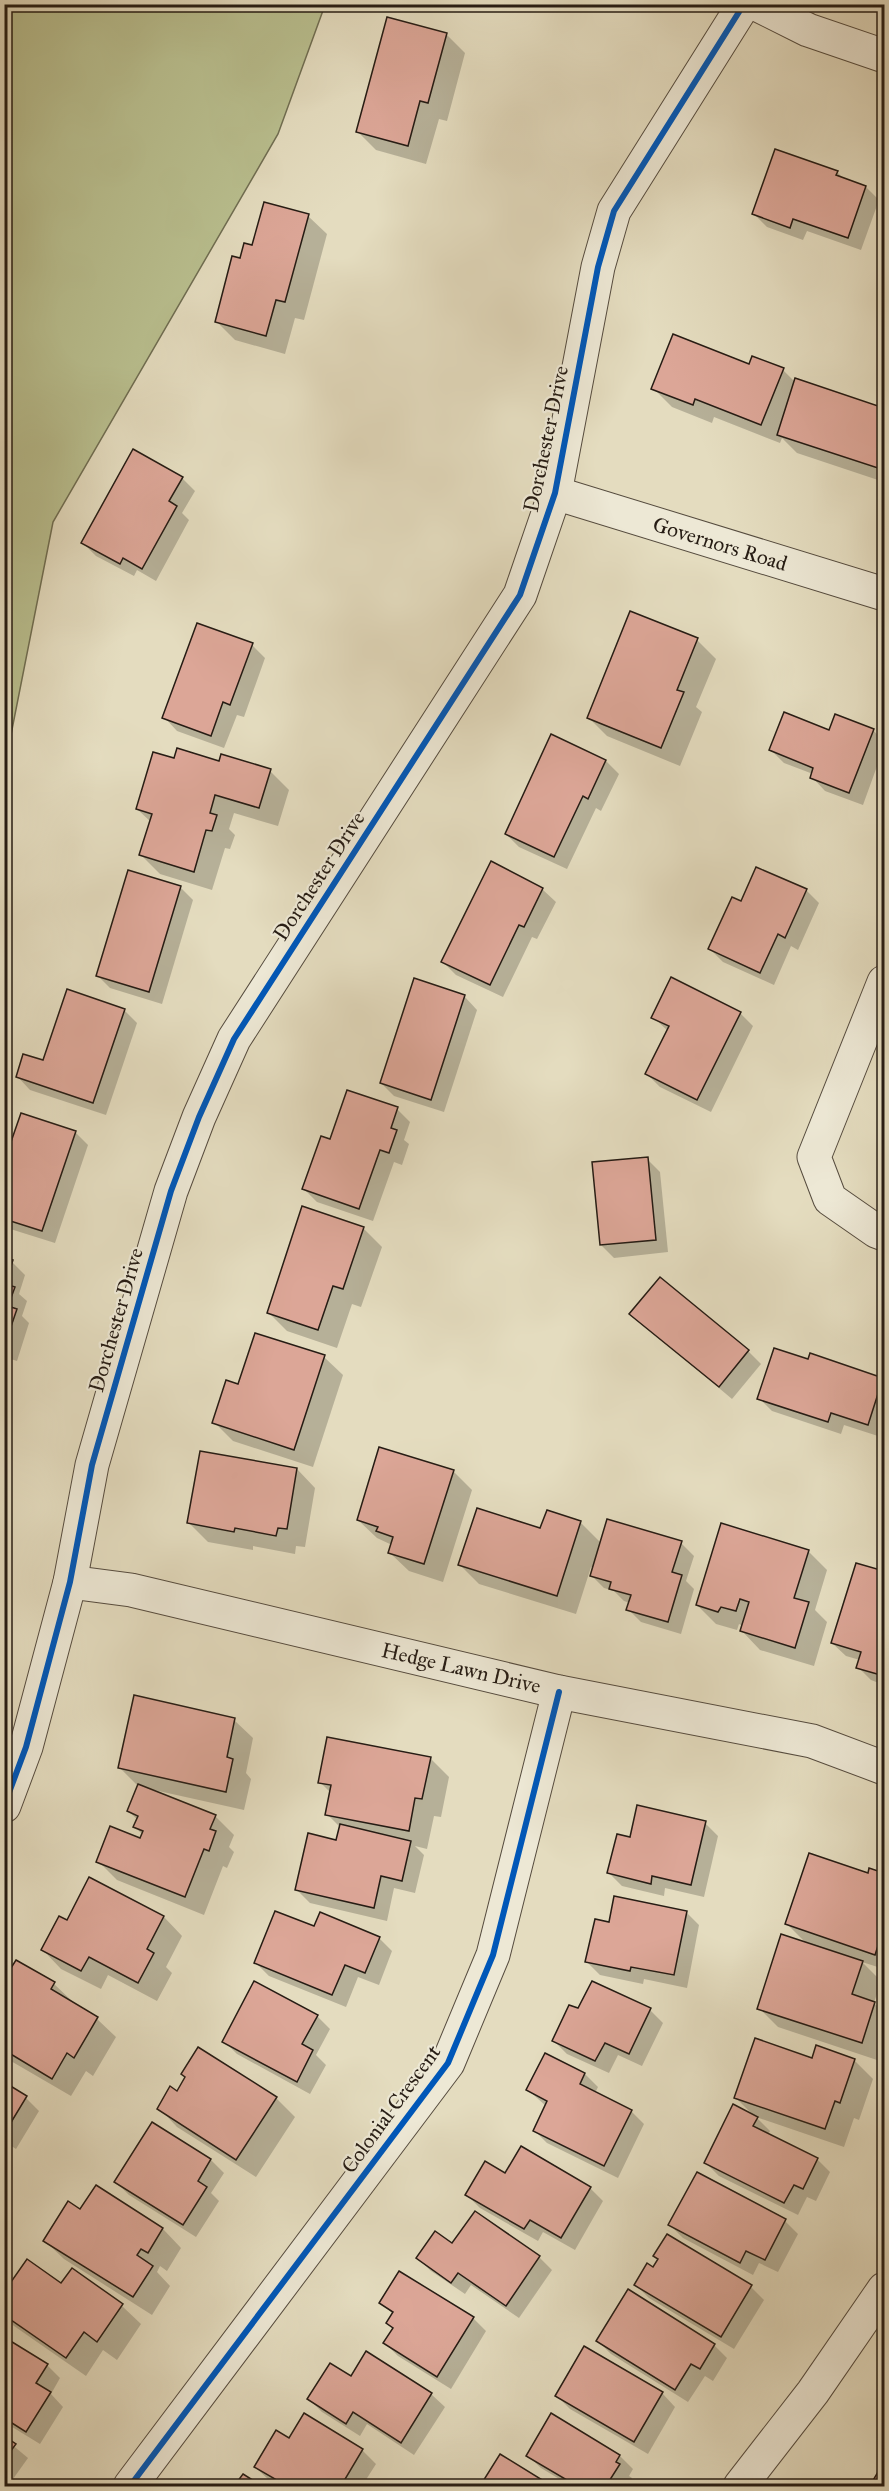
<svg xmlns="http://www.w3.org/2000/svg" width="889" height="2491" font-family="'IM FELL Great Primer',serif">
	<rect width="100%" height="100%" fill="#e4dcbf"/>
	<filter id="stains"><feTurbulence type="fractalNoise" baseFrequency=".00333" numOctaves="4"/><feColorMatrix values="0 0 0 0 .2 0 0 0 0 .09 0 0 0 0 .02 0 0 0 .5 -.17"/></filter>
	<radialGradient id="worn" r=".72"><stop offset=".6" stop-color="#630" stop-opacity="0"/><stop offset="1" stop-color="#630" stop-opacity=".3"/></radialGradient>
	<path fill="#b9bf8f" stroke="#706e52" stroke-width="1.5" d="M5,4L325,5L278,134L53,522L5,765Z"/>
	<g fill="#0003">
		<path d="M474,4H490L487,11Z"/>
		<path d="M447,35L465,53L447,121L439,119L426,164L376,150L358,132Z"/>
		<path d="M837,172L845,180L866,187L879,200L861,250L807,231L803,240L767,227L754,214Z"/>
		<path d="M308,216L327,234L304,320L295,318L285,354L235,340L216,321L241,259L253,247Z"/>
		<path d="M749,365L783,370L795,382L796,380L884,409V482L797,453L782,438L780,443L714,417L712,423L672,407L653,388Z"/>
		<path d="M182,478L195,491L182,513L189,520L156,581L137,570L134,576L96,556L83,543Z"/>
		<path d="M697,640L716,659L696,707L702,712L680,766L607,736L588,717Z"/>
		<path d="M252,645L265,658L244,717L237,715L224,748L177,731L164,717Z"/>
		<path d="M873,730L884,742V747L863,805L825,791L812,777L813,774L784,763L771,750Z"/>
		<path d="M552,736L606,761L619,774L601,811L596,808L567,869L519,847L506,834Z"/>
		<path d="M175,760L270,771L289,790L278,826L234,813L229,829L235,835L230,849L225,848L212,890L160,874L141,855L151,822L137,809Z"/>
		<path d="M180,887L193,900L162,1004L110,988L97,975Z"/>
		<path d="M542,889L556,902L537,939L532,937L503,997L456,975L443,962Z"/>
		<path d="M806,890L819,903L798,950L791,946L774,985L723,962L710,949L742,903Z"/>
		<path d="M464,996L477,1010L444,1112L394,1096L381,1083Z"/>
		<path d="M124,1010L137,1023L106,1115L30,1090L17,1076Z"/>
		<path d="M740,1013L753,1026L711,1112L660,1087L647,1074L668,1031L653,1017Z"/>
		<path d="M397,1109L410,1122L404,1140L409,1144L402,1165L394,1162L373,1221L317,1202L304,1189L331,1141Z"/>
		<path d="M75,1132L88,1145L55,1243L4,1227V1167Z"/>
		<path d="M647,1159L660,1172L668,1252L614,1258L601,1245Z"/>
		<path d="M363,1228L382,1247L361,1307L352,1304L337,1348L287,1331L268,1312Z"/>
		<path d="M4,1259L12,1262L25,1275L19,1294L27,1301L22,1316L29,1323L17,1361L4,1357Z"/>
		<path d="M631,1314L748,1351L761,1364L732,1399Z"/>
		<path d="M810,1355L884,1381V1427L881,1437L844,1425L841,1434L772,1411L759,1398L808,1360Z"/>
		<path d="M324,1357L343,1375L313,1467L233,1441L214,1422L239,1386Z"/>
		<path d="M4,1395L12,1403L4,1429Z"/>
		<path d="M297,1469L315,1488L305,1547L296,1546L295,1554L253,1546V1550L208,1542L189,1523Z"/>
		<path d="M453,1471L472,1490L443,1582L409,1571L390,1553L392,1545L377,1538L358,1520Z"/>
		<path d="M580,1522L601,1543H681L694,1556L686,1581L694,1589L681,1634L641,1622L628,1609L630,1603L624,1601L614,1591L604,1588L591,1575L593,1568L591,1567L576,1614L479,1584L460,1565L541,1530Z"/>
		<path d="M808,1551L827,1570L815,1610L827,1622L814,1666L760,1650L742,1631L743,1626L739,1624L737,1630L716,1624L697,1605Z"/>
		<path d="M857,1564L884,1573V1685L871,1680L858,1667L860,1660L846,1656L832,1643Z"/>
		<path d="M234,1720L253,1738L246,1773L251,1779L244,1810L154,1790L153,1791L215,1816L234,1835L229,1847L234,1852L227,1868L223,1866L204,1915L117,1880L98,1861L141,1840L143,1835L135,1827L138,1820L128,1811L138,1786L119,1767Z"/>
		<path d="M430,1758L449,1777L441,1817L434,1816L427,1849L415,1846L424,1855L415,1893L394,1888L387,1921L310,1903L297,1890L337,1841L341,1828L327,1814L331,1793L320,1782Z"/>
		<path d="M705,1823L718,1836L704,1897L665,1888L664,1896L622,1886L609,1873Z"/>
		<path d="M870,1870L884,1875V1969L862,1962L881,1981L874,2003L884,2013V2048L880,2061L778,2027L759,2008L807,1944L787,1924L869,1875Z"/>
		<path d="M90,1879L164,1917L182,1936L166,1967L172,1973L157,2001L108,1975L101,1989L61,1969L43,1950L68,1922Z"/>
		<path d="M686,1912L699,1925L687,1988L644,1979L643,1984L600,1975L587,1962Z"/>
		<path d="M314,1928L379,1938L392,1951L379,1985L358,1977L346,2007L269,1976L256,1963Z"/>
		<path d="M4,1982L54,1984L73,2002L97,2019L116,2037L93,2076L86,2071L71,2096L4,2057V2017L7,2013L4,2011Z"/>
		<path d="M579,2010H650L663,2023L642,2066L618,2055L609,2073L567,2054L554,2041Z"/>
		<path d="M317,2016L330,2029L316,2055L326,2065L310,2094L237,2054L224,2041Z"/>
		<path d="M545,2055L585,2074L598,2087L595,2093L631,2111L644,2124L618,2178L547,2143L534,2130L546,2106L528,2090Z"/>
		<path d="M813,2060H854L873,2079L859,2120L854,2118L844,2147L756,2117L770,2131L768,2135L817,2159L830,2172L816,2201L807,2197L798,2215L719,2176L706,2163L753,2115L736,2098Z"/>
		<path d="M4,2077L13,2086L12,2089L26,2098L39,2111L16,2149L4,2141Z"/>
		<path d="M187,2077L276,2098L295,2117L256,2177L177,2127L159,2108L177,2093Z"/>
		<path d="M152,2124L211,2160L224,2173L211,2193L219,2201L196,2237L129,2195L116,2182Z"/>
		<path d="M697,2174L785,2221L798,2234L778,2272L759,2263L753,2275L683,2238L670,2225Z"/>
		<path d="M506,2175L590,2188L603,2201L575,2250L543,2232L538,2241L480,2208L467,2195Z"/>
		<path d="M96,2187L163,2229L181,2248L167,2271L160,2266L157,2272L170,2286L152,2315L64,2259L45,2241L81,2212Z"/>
		<path d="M667,2236L751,2287L764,2300L734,2349L649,2298L636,2285L654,2269L660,2260Z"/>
		<path d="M539,2257L552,2270L519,2318L471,2285L465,2294L431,2271L417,2258Z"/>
		<path d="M72,2271L122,2306L141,2324L117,2360L103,2350L86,2376L14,2326L4,2316V2294L62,2285Z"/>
		<path d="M629,2291L714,2345L727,2358L713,2381L705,2376L688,2402L611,2354L598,2341Z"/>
		<path d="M381,2303L473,2318L486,2331L451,2389L398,2356L385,2343L394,2329L387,2323L393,2314Z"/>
		<path d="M4,2339L47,2365L60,2378L51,2394L63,2407L40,2444L4,2422Z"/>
		<path d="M584,2348L662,2393L675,2407L648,2454L570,2409L557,2396Z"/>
		<path d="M367,2353L431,2394L445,2407L414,2455L367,2424L360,2436L322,2412L309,2399L351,2379Z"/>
		<path d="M304,2415L363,2451L376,2464L362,2486H280L269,2480L255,2467L289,2440Z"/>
		<path d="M551,2415L620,2456L633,2469L629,2476L632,2478L627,2486H571L541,2468L527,2455Z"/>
		<path d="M4,2438L28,2458L8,2486H4Z"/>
		<path d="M500,2456L549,2486H482Z"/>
	</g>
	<g fill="#dca697" stroke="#261c14" stroke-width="1.5">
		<path d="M387,17L447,33L428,103L420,101L408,146L356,132Z"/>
		<path d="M775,149L838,171L836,175L866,186L848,238L793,219L790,228L752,214Z"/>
		<path d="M264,202L309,214L285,302L276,300L266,336L215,322L232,256L240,258L244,243L252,245Z"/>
		<path d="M673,334L749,364L752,356L784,368L761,425L695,399L693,405L651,389Z"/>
		<path d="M795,378L884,408V470L777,435Z"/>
		<path d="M133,449L183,477L169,501L177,506L142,569L123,558L120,564L81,543Z"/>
		<path d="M630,611L698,638L677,690L684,692L661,748L587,718Z"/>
		<path d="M197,623L253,643L230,705L223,702L211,736L162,718Z"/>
		<path d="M784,712L829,730L835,714L874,729L849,793L810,778L813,768L769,750Z"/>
		<path d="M551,734L606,760L588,799L583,796L554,857L505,834Z"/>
		<path d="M177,748L219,761L221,754L271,769L259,808L215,795L210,813L217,815L212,831L206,830L194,872L139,855L152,814L136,809L153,752L174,758Z"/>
		<path d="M491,861L543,888L524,927L519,925L490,985L441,962Z"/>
		<path d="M756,867L807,889L785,938L778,934L760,973L708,949L732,897L741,901Z"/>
		<path d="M128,870L181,886L149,992L96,976Z"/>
		<path d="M671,977L741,1012L697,1100L645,1074L669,1026L651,1018Z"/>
		<path d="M414,978L465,995L431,1100L380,1083Z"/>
		<path d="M67,989L125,1009L93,1103L16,1077L23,1054L43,1060Z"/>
		<path d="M347,1090L398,1107L391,1128L397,1130L389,1153L380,1150L359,1209L302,1189L321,1136L330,1139Z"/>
		<path d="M21,1113L76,1131L42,1231L4,1219V1162Z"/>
		<path d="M648,1157L656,1240L600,1245L592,1162Z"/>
		<path d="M302,1206L364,1227L343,1289L333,1286L318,1330L267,1313Z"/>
		<path d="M4,1257L13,1260L5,1284L15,1287L8,1306L17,1309L4,1347Z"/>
		<path d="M660,1277L749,1350L719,1387L629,1314Z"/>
		<path d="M255,1333L325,1355L294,1450L212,1423L226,1380L238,1384Z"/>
		<path d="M774,1348L808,1359L810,1353L883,1378L868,1425L831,1413L828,1422L757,1399Z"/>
		<path d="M379,1447L454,1470L424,1564L388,1553L393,1537L376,1531L378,1527L357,1520Z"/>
		<path d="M200,1451L297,1468L287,1529L278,1528L276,1536L235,1528L234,1532L187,1523Z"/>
		<path d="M477,1508L540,1528L547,1510L581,1521L557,1596L458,1565Z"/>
		<path d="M607,1519L682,1541L672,1572L682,1575L668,1622L626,1610L631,1595L609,1589L611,1582L590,1576Z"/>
		<path d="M721,1523L809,1550L794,1598L809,1602L795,1648L740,1631L749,1602L740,1599L736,1611L721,1607L718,1612L696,1605Z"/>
		<path d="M856,1563L884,1571V1676L856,1668L861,1652L831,1643Z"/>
		<path d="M134,1695L235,1718L227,1757L233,1759L226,1792L118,1768Z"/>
		<path d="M327,1737L431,1757L422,1799L415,1798L409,1831L325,1815L331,1785L318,1783Z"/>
		<path d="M138,1784L216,1815L210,1829L216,1831L209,1851L204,1849L185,1897L96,1862L110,1826L140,1838L143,1831L133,1827L138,1816L127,1811Z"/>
		<path d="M637,1805L706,1821L691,1885L652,1876L651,1884L607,1873L617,1834L630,1837Z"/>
		<path d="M340,1824L411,1841L402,1881L381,1876L374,1908L295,1890L308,1833L336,1840Z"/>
		<path d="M809,1853L868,1873L869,1868L884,1873V1927L875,1955L785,1924Z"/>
		<path d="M89,1877L164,1916L147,1949L154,1953L138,1983L89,1957L81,1971L41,1950L59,1916L67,1920Z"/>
		<path d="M614,1896L687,1911L674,1975L631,1967L630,1971L585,1962L595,1919L609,1922Z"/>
		<path d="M275,1911L314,1926L320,1912L380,1937L365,1973L345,1965L332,1995L254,1963Z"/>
		<path d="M781,1934L863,1961L852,1994L875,2002L862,2043L757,2009Z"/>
		<path d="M16,1960L55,1982L51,1989L98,2017L74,2058L67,2053L52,2079L4,2050V2014L7,2010L4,2008V1979Z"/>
		<path d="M254,1981L318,2015L302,2044L313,2050L297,2082L222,2042Z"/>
		<path d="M592,1981L651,2008L629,2054L605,2043L595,2061L552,2041L569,2005L578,2008Z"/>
		<path d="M755,2038L812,2058L816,2045L855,2059L840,2103L835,2101L825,2129L734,2098Z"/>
		<path d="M198,2047L277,2097L236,2160L157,2109L170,2086L177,2091L185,2077L181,2074Z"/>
		<path d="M545,2053L585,2073L580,2084L632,2110L604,2166L533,2131L547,2101L526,2090Z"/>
		<path d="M4,2082L27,2096L4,2134Z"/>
		<path d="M733,2104L758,2117L753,2126L818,2158L803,2189L794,2185L784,2203L704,2163Z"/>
		<path d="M152,2122L211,2159L198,2181L207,2187L183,2225L114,2182Z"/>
		<path d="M521,2146L591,2187L561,2238L530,2220L524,2229L465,2195L485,2161L505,2173Z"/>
		<path d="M697,2172L786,2219L765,2260L746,2251L740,2263L668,2225Z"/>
		<path d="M96,2185L163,2228L148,2253L141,2249L137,2255L153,2266L133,2297L43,2241L68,2201L80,2209Z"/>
		<path d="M475,2211L540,2256L506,2306L458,2273L451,2283L416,2258L435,2231L452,2243Z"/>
		<path d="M667,2234L752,2285L721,2337L634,2285L647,2263L653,2267L658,2259L653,2256Z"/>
		<path d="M27,2259L61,2283L72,2268L123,2304L97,2342L84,2332L66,2358L4,2315V2292Z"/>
		<path d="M399,2271L474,2317L437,2377L383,2343L393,2328L386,2323L393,2312L379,2303Z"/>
		<path d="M628,2289L715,2344L700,2369L691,2364L675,2390L596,2341Z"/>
		<path d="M4,2337L48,2364L36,2383L51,2392L26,2432L4,2418Z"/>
		<path d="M584,2346L663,2392L634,2442L555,2396Z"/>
		<path d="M366,2351L432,2393L401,2443L353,2412L346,2424L307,2399L330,2363L351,2376Z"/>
		<path d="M304,2413L363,2449L341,2486H287L254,2467L276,2430L289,2438Z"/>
		<path d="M551,2413L620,2455L616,2462L620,2464L606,2486H577L526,2456Z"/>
		<path d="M4,2436L16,2444L4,2460Z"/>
		<path d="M500,2454L552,2486H480Z"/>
		<path d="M884,2462V2486H880L872,2482Z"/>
		<path d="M243,2474L262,2486H234Z"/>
	</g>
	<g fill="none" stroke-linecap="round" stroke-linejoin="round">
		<defs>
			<g id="minor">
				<path d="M756,4L808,30L884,56"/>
				<path d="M555,493L884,594"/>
				<path d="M884,982L814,1157L830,1199L876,1231L884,1234"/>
				<path d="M70,1582L131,1590L559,1692L812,1741L884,1768"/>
				<path d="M4,1806L26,1747L70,1582L92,1465L171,1191L199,1117L234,1039L520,595L555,493L598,267L614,211L744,4"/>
				<path d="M130,2486L448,2063L493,1955L559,1692"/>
				<path d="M740,2486L813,2392L884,2289"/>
			</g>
		</defs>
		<use href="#minor" stroke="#564c3f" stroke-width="35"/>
		<use href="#minor" stroke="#ede8d5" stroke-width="33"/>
		<defs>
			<g id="cycleway">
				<path d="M4,1806L26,1747L70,1582L92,1465L171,1191L199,1117L234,1039L520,595L555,493L598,267L614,211L744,4"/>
				<path d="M130,2486L448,2063L493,1955L559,1692"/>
			</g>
		</defs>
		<use href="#cycleway" stroke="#ede8d5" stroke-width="10"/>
		<use href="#cycleway" stroke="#0057b8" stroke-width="6"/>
	</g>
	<g text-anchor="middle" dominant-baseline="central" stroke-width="4.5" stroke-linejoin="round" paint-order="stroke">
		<g font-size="21" fill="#261c14" stroke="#ede8d5">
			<text transform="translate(546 439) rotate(-78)">Dorchester Drive</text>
			<text transform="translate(720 544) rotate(17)">Governors Road</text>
			<text transform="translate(319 876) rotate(-57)">Dorchester Drive</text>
			<text transform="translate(116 1320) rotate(-74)">Dorchester Drive</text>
			<text transform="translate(461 1668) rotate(13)">Hedge Lawn Drive</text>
			<text transform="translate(391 2109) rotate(-54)">Colonial Crescent</text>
		</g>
	</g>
	<rect width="889" height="2491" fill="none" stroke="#e4dcbf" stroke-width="24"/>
	<rect x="6" y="6" width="877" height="2479" fill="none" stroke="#261c14" stroke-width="3"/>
	<rect x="12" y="12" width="865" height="2467" fill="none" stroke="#261c14" stroke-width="1.5"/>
	<rect width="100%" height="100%" filter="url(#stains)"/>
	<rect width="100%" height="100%" fill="url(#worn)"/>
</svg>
